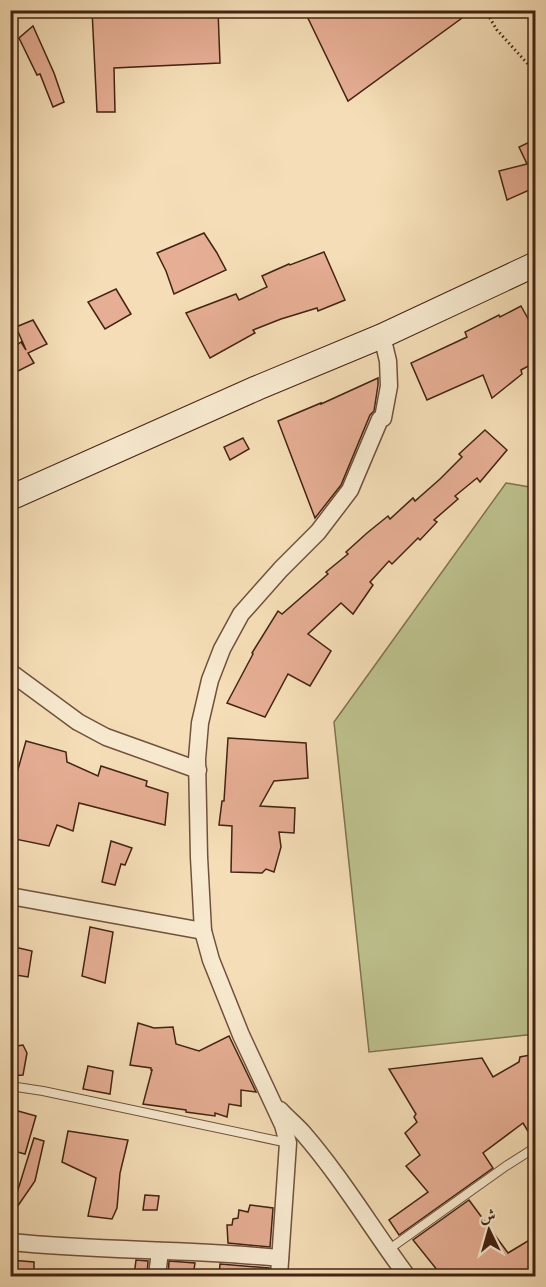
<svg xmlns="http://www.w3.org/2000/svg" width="546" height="1287" font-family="'IM FELL Great Primer',Amiri,serif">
	<rect width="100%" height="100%" fill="#f5deb7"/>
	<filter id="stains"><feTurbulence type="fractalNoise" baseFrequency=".00333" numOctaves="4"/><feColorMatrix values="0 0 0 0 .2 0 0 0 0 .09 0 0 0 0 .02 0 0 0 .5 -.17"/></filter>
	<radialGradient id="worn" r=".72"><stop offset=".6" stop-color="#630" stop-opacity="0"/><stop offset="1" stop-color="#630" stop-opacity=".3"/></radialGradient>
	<path fill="#bdc18d" stroke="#807250" stroke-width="1.5" d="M506,483L535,488V1034L369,1052L334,722Z"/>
	<g fill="#e6ae94" stroke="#432313" stroke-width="1.5">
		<path d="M92,10H218L220,63L114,68L115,112H97Z"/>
		<path d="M304,10H473L348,101Z"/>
		<path d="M33,26L54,73L64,102L53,107L40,74L37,75L19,38Z"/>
		<path d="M536,139V187L507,200L499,171L527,164L519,147Z"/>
		<path d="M204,233L217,253L226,270L174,294L166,271L157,253Z"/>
		<path d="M324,252L345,300L318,311L317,308L281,319L253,330L255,333L210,358L186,313L236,294L239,300L267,287L262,276L289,264L290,265Z"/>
		<path d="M116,289L131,314L105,329L88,302Z"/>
		<path d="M521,306L536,333V362L521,370L522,374L492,398L483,375L427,400L411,363L467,337L465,332L499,315L500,317Z"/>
		<path d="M33,320L47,344L28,353L34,363L10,375V350L21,342L26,350L16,327Z"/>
		<path d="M378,378V385L374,411L370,415L341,485L315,518L278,421L321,403V404Z"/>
		<path d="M485,430L507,450L480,482L477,478L455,496L458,499L434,520L437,522L420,540L418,538L392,564L389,561L370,582L373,585L353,614L341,603L308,634L331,651L310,686L288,674L265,717L227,703L253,654L252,653L278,611L282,614L328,574L326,572L348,554L346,552L367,533L388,516L390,519L413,498L415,501L440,479L462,457L459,454Z"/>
		<path d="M243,438L249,449L230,460L224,447Z"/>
		<path d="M228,738L306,743L308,778L274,781L260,806L295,808L294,833L279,832L281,847L274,872L266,869L262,873L231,872L232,826L219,825L222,801H224Z"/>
		<path d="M26,741L66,752L67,762L98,776L101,766L147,781L146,786L168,793L165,825L79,803L73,831L57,825L49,846L10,838V779L15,780Z"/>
		<path d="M111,841L132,848L125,865L121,864L115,885L102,882Z"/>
		<path d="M90,927L113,932L105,983L82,976Z"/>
		<path d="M10,946L32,951L28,977L10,974Z"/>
		<path d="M138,1023L154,1028L173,1027L176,1044L199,1051L229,1036L256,1092L241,1090V1106L229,1104L227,1117L215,1113V1116L186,1112V1110L143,1104L152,1070H151V1068L130,1065Z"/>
		<path d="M23,1045L27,1053L23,1075L10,1076V1047Z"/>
		<path d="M530,1055L536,1067V1141H534L523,1123L483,1153L493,1168L399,1235L389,1220L428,1192L406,1166L420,1155L405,1133L417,1122L414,1117L416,1114L389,1069L482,1058L493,1077L519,1062L520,1057Z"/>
		<path d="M88,1066L113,1071L110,1094L83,1089Z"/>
		<path d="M18,1111L36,1116L25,1154L10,1150V1135Z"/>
		<path d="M68,1131L128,1140L120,1173L117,1208L112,1219L88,1216L96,1178L62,1162Z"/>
		<path d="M34,1138L44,1141L35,1181L15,1210L12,1209Z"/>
		<path d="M145,1195L159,1196L157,1210H143Z"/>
		<path d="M469,1200L508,1253L536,1236V1276H442L413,1240Z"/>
		<path d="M250,1205L273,1208L270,1247L228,1243L227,1225H232L233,1219L238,1218L239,1210L248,1212Z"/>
		<path d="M10,1260L34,1262V1276H10Z"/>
		<path d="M136,1260L148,1261L147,1276H134Z"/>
		<path d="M169,1261L195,1263L193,1276H168Z"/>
		<path d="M220,1264L269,1268V1276H219Z"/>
	</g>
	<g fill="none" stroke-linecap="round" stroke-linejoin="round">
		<defs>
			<g id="lane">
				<path d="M10,1086L43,1091L288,1143"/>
				<path d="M388,1250L506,1166L536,1147"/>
			</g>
			<g id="street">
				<path d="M10,672L78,722L106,737L198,770"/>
				<path d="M10,896L203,931"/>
				<path d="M280,1110C287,1118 296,1125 303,1133C342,1178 372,1229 407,1276"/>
				<path d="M10,1242C100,1251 190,1249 280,1258"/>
				<path d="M157,1276L160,1251"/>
				<path d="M279,1276L288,1143L283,1125L241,1035L211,960L203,931L199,857L197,759L200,723L210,680L222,649L241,614L281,569L318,532L350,490L380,419L383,418L389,386L388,361L382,336"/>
			</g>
			<path id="secondary" d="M10,498L257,388L382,336L536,264"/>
		</defs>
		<use href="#lane" stroke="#70523c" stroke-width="10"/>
		<use href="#street" stroke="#70523c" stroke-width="19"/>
		<use href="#secondary" stroke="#432313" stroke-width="26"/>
		<path stroke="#432313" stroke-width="3" stroke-dasharray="1.5 3" stroke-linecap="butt" d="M485,10L497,30L536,73"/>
		<use href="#lane" stroke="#f8ead0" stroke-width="8"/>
		<use href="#street" stroke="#f8ead0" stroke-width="16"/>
		<use href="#secondary" stroke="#f8ead0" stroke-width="24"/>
	</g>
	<rect width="546" height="1287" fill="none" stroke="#f5deb7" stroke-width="36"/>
	<rect x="12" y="12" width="522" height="1263" fill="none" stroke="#432313" stroke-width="3"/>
	<rect x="18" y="18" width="510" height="1251" fill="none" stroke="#432313" stroke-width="1.5"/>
	<g transform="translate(489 1230) rotate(355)" stroke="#f8ead0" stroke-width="4.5" paint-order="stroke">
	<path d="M0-4.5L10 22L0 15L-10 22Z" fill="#432313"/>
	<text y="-9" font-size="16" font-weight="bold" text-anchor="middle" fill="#432313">ش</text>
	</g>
	<rect width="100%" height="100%" filter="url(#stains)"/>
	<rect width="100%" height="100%" fill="url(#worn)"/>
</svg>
